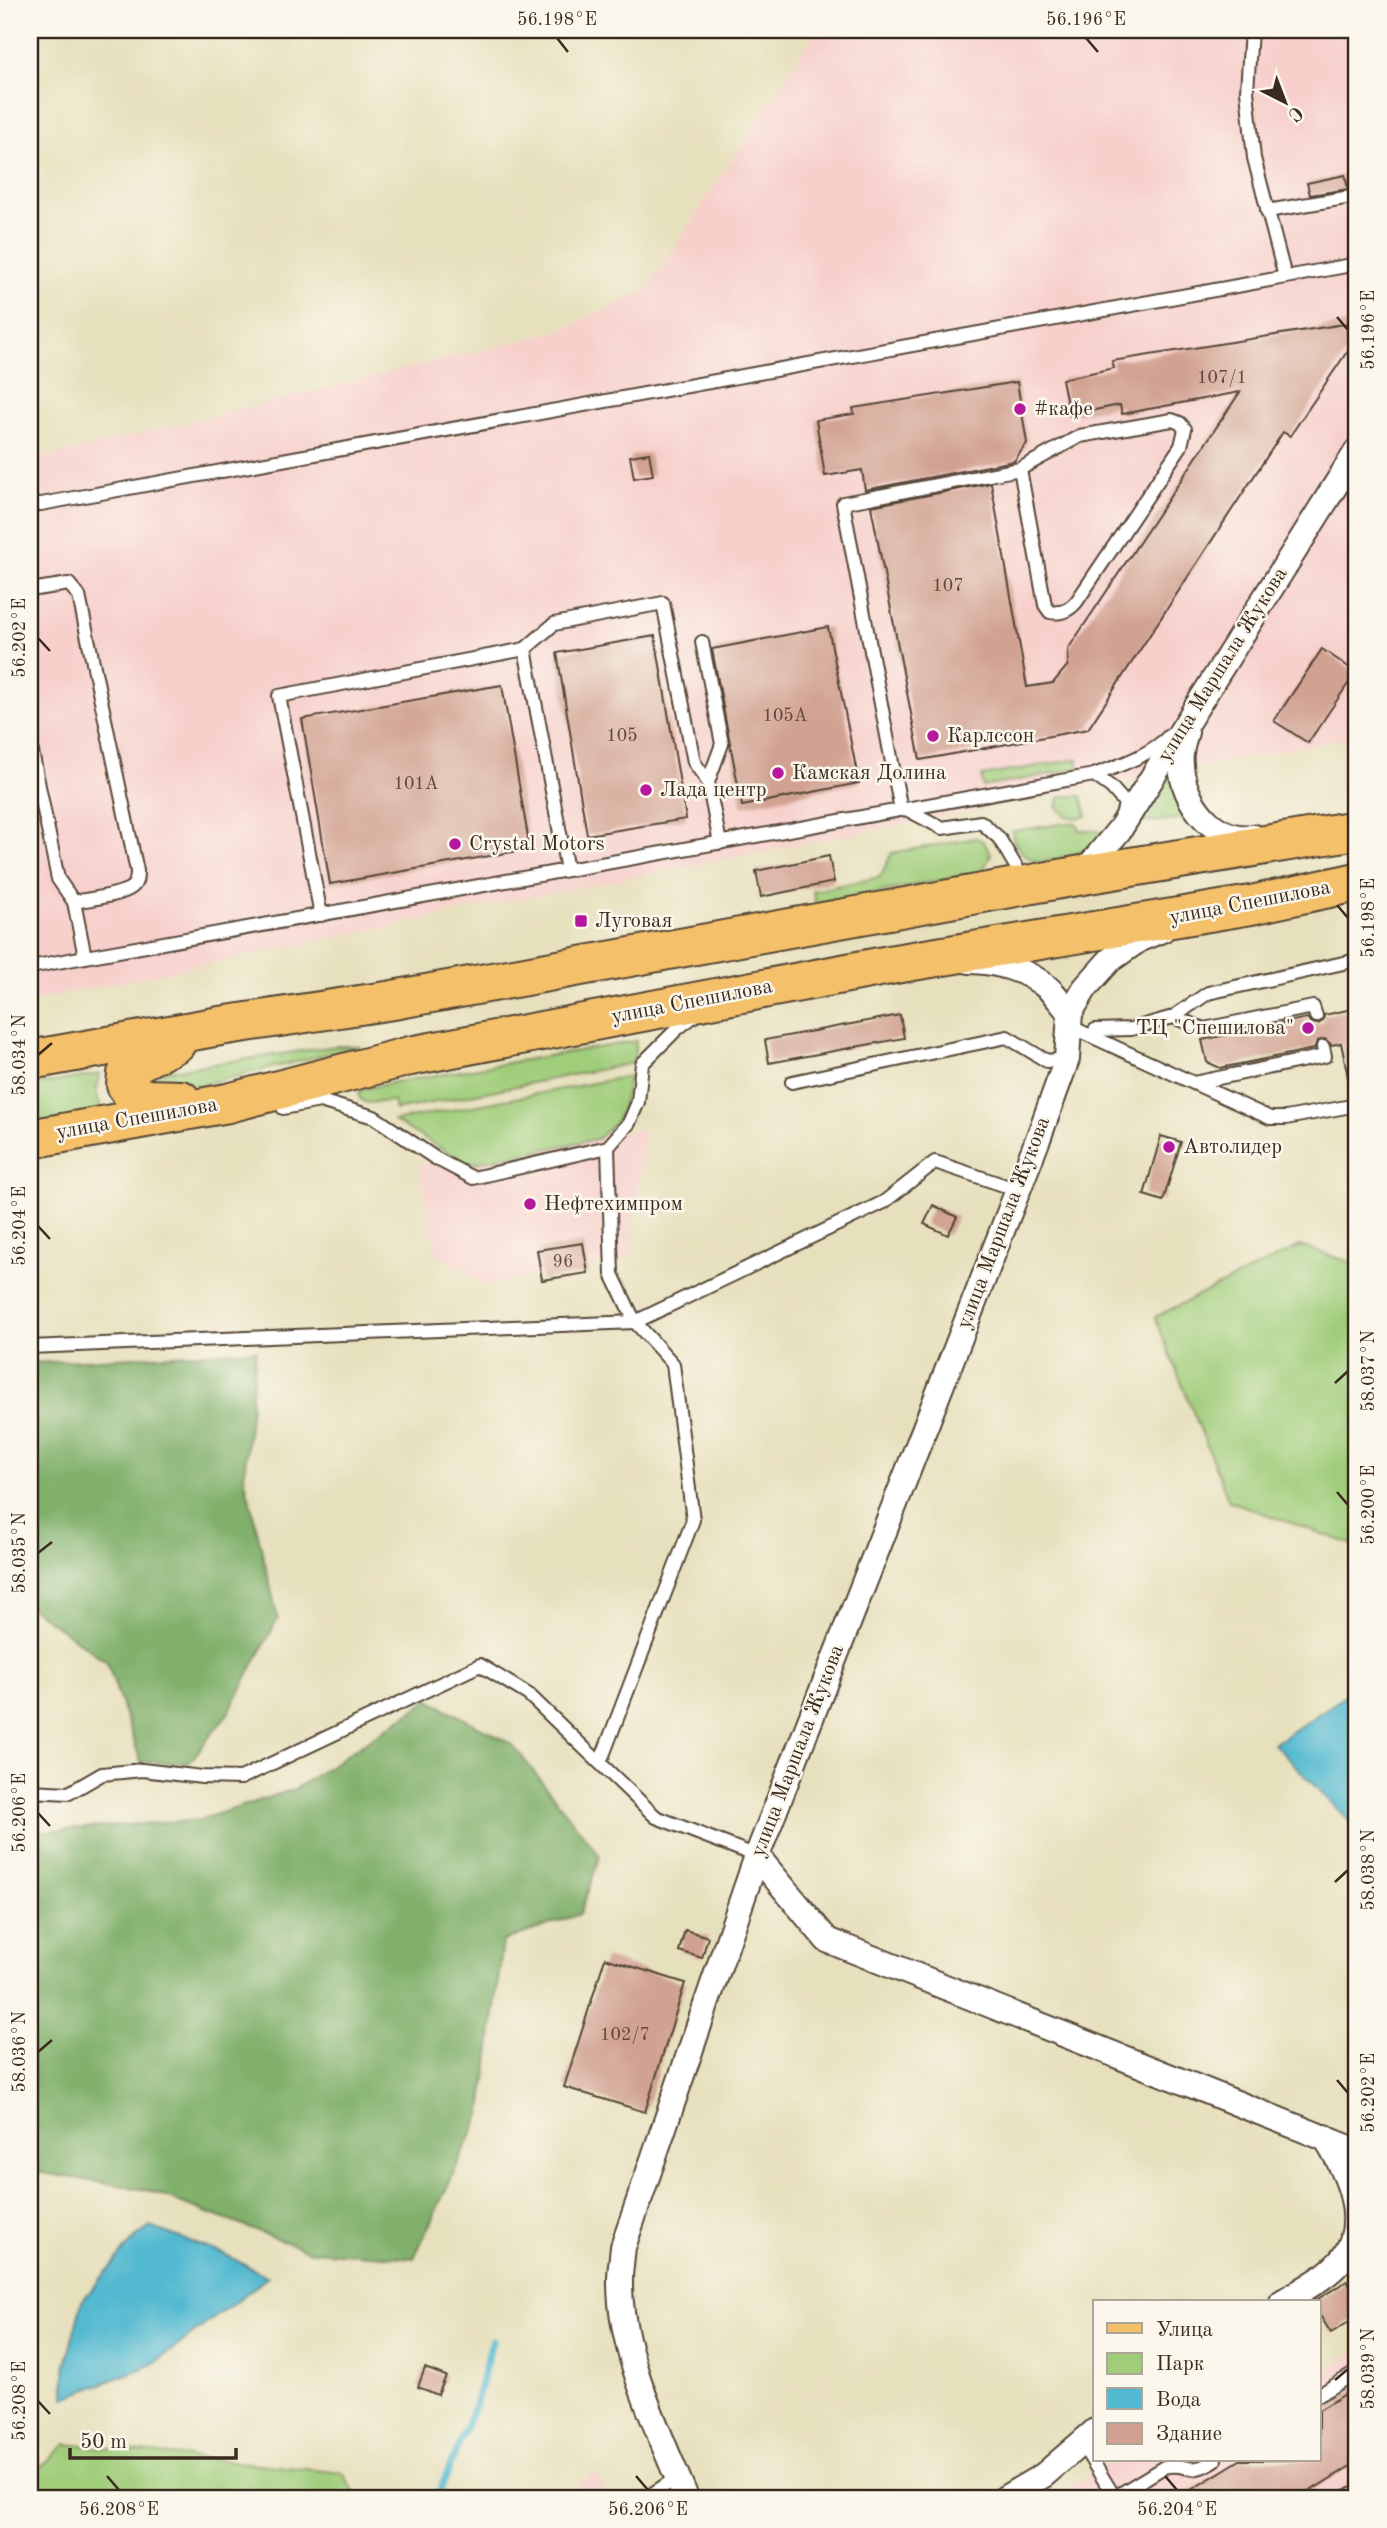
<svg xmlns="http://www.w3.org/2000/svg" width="1387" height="2528" font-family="'Old Standard TT',serif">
	<rect width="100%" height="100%" fill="#fbf7ec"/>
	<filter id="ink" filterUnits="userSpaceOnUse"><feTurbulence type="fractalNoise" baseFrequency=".0143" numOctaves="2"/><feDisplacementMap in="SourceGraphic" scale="14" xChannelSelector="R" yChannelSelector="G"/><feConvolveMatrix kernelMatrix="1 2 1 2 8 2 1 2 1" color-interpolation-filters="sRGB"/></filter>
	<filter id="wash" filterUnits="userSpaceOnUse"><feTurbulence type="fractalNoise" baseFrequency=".00686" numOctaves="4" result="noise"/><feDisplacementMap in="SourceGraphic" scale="28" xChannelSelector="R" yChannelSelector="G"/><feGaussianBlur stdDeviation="1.57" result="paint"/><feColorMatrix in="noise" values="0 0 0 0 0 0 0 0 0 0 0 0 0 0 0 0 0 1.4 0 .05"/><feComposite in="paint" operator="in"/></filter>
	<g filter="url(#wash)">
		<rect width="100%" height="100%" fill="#e7e0bd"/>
		<g fill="#f7d0cc">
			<path d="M817,30H1357V736L524,898L30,1001V461L559,331L645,292Z"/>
			<path d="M645,1130L628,1259L486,1285L437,1255L419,1165Z"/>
			<path d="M1357,2351V2498H1055L1053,2496L1113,2460H1319V2376Z"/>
			<path d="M594,2473L610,2498H567L575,2486Z"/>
		</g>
		<g fill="#a0cd7a" stroke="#6e7c4c" stroke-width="2">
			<path d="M1078,759V769L983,787L982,776Z"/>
			<path d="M1167,762L1190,818L1136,823Z"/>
			<path d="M1063,796H1082L1087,816C1073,819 1067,819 1057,807L1059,798Z"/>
			<path d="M1075,822L1080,830L1097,831L1104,834C1087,855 1064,857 1040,863C1025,858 1012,847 1012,831Z"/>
			<path d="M976,838L983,841L991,854L982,872L816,905L813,891L880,877L892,853Z"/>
			<path d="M636,1041L633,1063L395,1110L393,1101L367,1103L361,1100L358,1093L364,1089L396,1082Z"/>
			<path d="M336,1046H361L205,1084L157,1089L152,1085L156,1074L165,1071Z"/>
			<path d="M100,1074L96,1093L103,1113L30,1127V1086Z"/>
			<path d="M630,1076L622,1109L614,1124L597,1139L468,1164L394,1121Z"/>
			<path d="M1300,1246L1357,1264V1546L1229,1501L1155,1317Z"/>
			<path d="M66,2444L343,2473L358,2498H30V2477Z"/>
		</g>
		<g fill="#80b06a" stroke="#5e6d44" stroke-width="2">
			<path d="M256,1350L244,1476L278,1618L229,1712L189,1763L141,1762L107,1662L30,1607V1363Z"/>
			<path d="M429,1700L512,1744L600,1856L580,1914L503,1941L482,2112L414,2258L310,2251L147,2190L30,2171V1832L199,1820L295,1789Z"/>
		</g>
		<g fill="#52b9d0" stroke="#467277" stroke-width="2">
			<path d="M1357,1688V1829L1274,1744Z"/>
			<path d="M150,2227L224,2254L268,2277L153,2364L65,2398V2368L82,2301L135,2238Z"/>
		</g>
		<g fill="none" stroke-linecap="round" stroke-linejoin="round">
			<path stroke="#52b9d0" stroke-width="7" d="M437,2498L476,2402L492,2341"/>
		</g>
		<g id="blocks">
			<g fill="#d1a292">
				<path d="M1345,175L1348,189L1310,195L1307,183Z"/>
				<path d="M1357,322V337L1290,436L1283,432L1088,729L920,760L871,506L991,483L1027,687L1053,683L1068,665V649L1240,392L1122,414L1120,405L1069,415L1062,379L1114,368L1112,361Z"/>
				<path d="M1017,382L1027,443L1014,461L865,490L862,470L825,476L816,420L854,414L853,408Z"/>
				<path d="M649,453L653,475L634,478L630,456Z"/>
				<path d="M828,627L859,783L742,806L712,649Z"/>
				<path d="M655,636L686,819L587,835L557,653Z"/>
				<path d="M1322,649L1356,672L1308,743L1274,721Z"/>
				<path d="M502,685L530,849L330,884L302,719Z"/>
				<path d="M829,856L834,882L761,897L756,871Z"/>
				<path d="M1357,1008V1082H1349L1341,1043L1332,1045L1325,1039L1317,1041L1314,1049L1220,1068L1207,1062L1202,1040L1307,1018L1311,1023L1318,1024L1323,1021L1324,1015Z"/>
				<path d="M900,1015L904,1038L769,1063L765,1040Z"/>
				<path d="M1161,1136L1181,1142L1163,1201L1144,1195Z"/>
				<path d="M933,1205L957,1217L948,1235L924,1224Z"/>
				<path d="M583,1243L588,1273L542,1280L537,1250Z"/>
				<path d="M685,1930L708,1937L702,1958L679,1951Z"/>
				<path d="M605,1958L685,1983L645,2112L564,2087Z"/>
				<path d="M1347,2281L1357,2298V2317L1331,2333L1319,2314V2302H1313Z"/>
				<path d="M425,2368L446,2376L438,2395L418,2387Z"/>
				<path d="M1357,2387V2462L1299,2498H1178L1240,2460H1319V2410Z"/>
			</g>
		</g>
	</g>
	<g filter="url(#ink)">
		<use href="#blocks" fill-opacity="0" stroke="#554536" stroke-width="2"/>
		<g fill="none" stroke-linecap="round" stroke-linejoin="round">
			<defs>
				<g id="service">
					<path d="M1251,30L1247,91L1254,158L1285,277"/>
					<path d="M1267,211L1357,196"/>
					<path d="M1172,420L1180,423L1185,429L1181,446L1077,601C1070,610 1061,614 1050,612L1045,605L1020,469L1080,436Z"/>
					<path d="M30,506L1357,264"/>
					<path d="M30,590L69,584L79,596L137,871C137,877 137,883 132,887C121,896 88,899 74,902"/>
					<path d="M702,642L722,744L708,782L720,843"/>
					<path d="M525,649L554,624L663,603L694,762L708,782"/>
					<path d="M30,742L58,879L74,902L85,957"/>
					<path d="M1094,775L1111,787L1125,803L1122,817"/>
					<path d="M906,809L942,828L981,822L999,838L1025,882"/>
					<path d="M901,810L843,503L1020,469"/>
					<path d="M321,915L279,696L525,649L567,870"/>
					<path d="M30,967L1094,775C1120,765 1151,755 1170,735"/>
					<path d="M1173,1017L1204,1029L1313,1007L1316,1016"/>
					<path d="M1069,1026L1270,1118H1286L1357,1105"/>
					<path d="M1095,1030L1131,1029L1173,1017L1208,993L1357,960"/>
					<path d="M792,1082L1007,1037L1047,1061L1067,1059"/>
					<path d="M1194,1083L1325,1056L1323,1047"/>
					<path d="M283,1108L320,1101L374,1117L435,1158L473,1178L608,1147L629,1123L638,1102L642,1064L677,1029L698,1013"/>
					<path d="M30,1347L635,1322L884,1202L935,1162L1018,1190"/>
					<path d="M600,1763L693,1520L673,1364L635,1322L612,1274L608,1147"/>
					<path d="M30,1791L69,1793L102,1774L142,1770L202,1777L241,1778L480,1665L529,1695L656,1817L757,1856"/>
					<path d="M1319,2395L1352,2375"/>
					<path d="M1082,2444L1115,2498"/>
					<path d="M1115,2497L1164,2467C1188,2461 1187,2478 1215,2460"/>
					<path d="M646,2498L678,2477"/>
					<path d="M1345,2498L1357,2491"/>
				</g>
				<g id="minor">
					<path d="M1186,732C1184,739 1182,746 1181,753C1177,794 1210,843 1254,837"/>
					<path d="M1082,875L1120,829L1357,451"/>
					<path d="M969,961C996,961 1027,970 1048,988C1056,995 1063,1005 1070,1013"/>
					<path d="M757,1856L827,1940L1357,2151"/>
					<path d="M1282,2302C1302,2290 1328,2277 1343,2258C1371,2220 1346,2170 1325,2137"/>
					<path d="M686,2498C659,2432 619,2352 620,2280C620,2269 622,2258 623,2247L757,1856L1038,1139L1067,1059L1070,1013L1085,988L1110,960L1140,939L1162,930"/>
					<path d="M1005,2498L1044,2475L1095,2431"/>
				</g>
				<g id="primary">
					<path d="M176,1043L138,1062L127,1074L126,1085L133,1096L148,1099L181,1100"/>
					<path d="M30,1060L220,1026L393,1000L1082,875L1357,830"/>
					<path d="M30,1139L228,1103L410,1056L895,964L1251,905L1357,882"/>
				</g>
			</defs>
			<use href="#service" stroke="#554536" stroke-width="16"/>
			<use href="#minor" stroke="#554536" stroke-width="28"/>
			<use href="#primary" stroke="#554536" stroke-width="42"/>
			<use href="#service" stroke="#fff" stroke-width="12"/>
			<use href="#minor" stroke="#fff" stroke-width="24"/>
			<use href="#primary" stroke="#f4c16a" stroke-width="38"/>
		</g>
	</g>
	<path fill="none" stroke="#3b2a1e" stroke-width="2.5" d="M557,38L568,52M1086,38L1098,52M1337,317L1348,330M38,638L50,651M1337,905L1348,918M38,1055L52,1043M38,1226L50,1239M1335,1383L1348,1371M1337,1492L1348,1505M38,1553L52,1542M38,1813L50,1826M1335,1882L1348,1870M38,2052L52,2040M1337,2080L1348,2093M1335,2380L1348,2369M38,2401L50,2414M107,2476L119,2490M636,2476L648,2490M1165,2476L1177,2490"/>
	<g fill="#b5179e" stroke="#fbf7ec" stroke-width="2.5">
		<circle cx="1020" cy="409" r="7"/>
		<circle cx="933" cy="736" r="7"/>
		<circle cx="778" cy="773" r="7"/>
		<circle cx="646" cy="790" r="7"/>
		<circle cx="455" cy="844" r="7"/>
		<rect x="574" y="914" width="14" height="14" rx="3.5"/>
		<circle cx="1308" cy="1028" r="7"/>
		<circle cx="1169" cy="1147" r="7"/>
		<circle cx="530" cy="1204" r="7"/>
	</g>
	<g text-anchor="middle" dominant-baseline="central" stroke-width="5" stroke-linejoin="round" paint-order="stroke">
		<g font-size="18" fill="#60483b">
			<text x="1222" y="378">107/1</text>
			<text x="948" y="586">107</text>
			<text x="785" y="716">105А</text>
			<text x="622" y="736">105</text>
			<text x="416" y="784">101А</text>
			<text x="563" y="1262">96</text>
			<text x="625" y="2035">102/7</text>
		</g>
		<g font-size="21" fill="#3b2a1e" stroke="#fbf7ec" text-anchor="start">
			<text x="1034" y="409">#кафе</text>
			<text x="947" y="736">Карлссон</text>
			<text x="792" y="773">Камская Долина</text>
			<text x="660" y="790">Лада центр</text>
			<text x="469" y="844">Crystal Motors</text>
			<text x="595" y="921">Луговая</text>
			<text x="1294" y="1028" text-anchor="end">ТЦ "Спешилова"</text>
			<text x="1183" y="1147">Автолидер</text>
			<text x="544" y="1204">Нефтехимпром</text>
		</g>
		<g font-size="21" fill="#3b2a1e" stroke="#fbf7ec">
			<text transform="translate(1223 665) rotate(-58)">улица Маршала Жукова</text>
			<text transform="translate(1250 903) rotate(-11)">улица Спешилова</text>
			<text transform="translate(692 1002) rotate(-11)">улица Спешилова</text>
			<text transform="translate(137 1119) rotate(-10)">улица Спешилова</text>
			<text transform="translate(1004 1223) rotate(-69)">улица Маршала Жукова</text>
			<text transform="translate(798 1751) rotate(-69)">улица Маршала Жукова</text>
		</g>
	</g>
	<rect width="1387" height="2528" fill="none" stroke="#fbf7ec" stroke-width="77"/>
	<rect x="1093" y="2300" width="228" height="161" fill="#fbf7ec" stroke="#aea59a" stroke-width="2"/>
	<rect x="1107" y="2323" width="35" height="10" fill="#f4c16a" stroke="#aea59a" stroke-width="2"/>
	<text x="1156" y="2336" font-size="21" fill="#3b2a1e">Улица</text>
	<rect x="1107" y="2353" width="35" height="21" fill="#a0cd7a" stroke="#aea59a" stroke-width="2"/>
	<text x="1156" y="2370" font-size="21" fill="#3b2a1e">Парк</text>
	<rect x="1107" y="2388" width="35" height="21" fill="#52b9d0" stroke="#aea59a" stroke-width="2"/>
	<text x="1156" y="2406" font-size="21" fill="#3b2a1e">Вода</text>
	<rect x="1107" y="2423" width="35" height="21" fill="#d1a292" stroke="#aea59a" stroke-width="2"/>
	<text x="1156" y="2440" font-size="21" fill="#3b2a1e">Здание</text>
	<g transform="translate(1285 102) rotate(138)" stroke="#fbf7ec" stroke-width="5" paint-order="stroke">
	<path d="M0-5L12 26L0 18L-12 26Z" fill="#3b2a1e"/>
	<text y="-10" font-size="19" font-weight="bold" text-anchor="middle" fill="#3b2a1e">С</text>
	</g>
	<path d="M70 2448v10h166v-10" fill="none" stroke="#3b2a1e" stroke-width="3.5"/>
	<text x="80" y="2448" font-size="21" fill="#3b2a1e" stroke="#fbf7ec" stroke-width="5" paint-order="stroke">50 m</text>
	<rect x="38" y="38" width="1310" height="2452" fill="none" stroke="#3b2a1e" stroke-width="2.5"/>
	<g font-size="18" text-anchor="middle" fill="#3b2a1e">
		<text x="557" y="25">56.198°E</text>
		<text x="1086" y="25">56.196°E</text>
		<text transform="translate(1368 330) rotate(-90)" y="6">56.196°E</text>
		<text transform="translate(19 638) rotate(-90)" y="6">56.202°E</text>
		<text transform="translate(1368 918) rotate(-90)" y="6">56.198°E</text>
		<text transform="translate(19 1055) rotate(-90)" y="6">58.034°N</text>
		<text transform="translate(19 1226) rotate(-90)" y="6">56.204°E</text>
		<text transform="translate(1368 1371) rotate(-90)" y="6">58.037°N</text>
		<text transform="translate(1368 1505) rotate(-90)" y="6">56.200°E</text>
		<text transform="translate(19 1553) rotate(-90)" y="6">58.035°N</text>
		<text transform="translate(19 1813) rotate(-90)" y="6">56.206°E</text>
		<text transform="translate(1368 1870) rotate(-90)" y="6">58.038°N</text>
		<text transform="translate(19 2052) rotate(-90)" y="6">58.036°N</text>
		<text transform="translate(1368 2093) rotate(-90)" y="6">56.202°E</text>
		<text transform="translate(1368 2369) rotate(-90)" y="6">58.039°N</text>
		<text transform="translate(19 2401) rotate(-90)" y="6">56.208°E</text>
		<text x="119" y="2515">56.208°E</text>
		<text x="648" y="2515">56.206°E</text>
		<text x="1177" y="2515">56.204°E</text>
	</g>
</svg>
